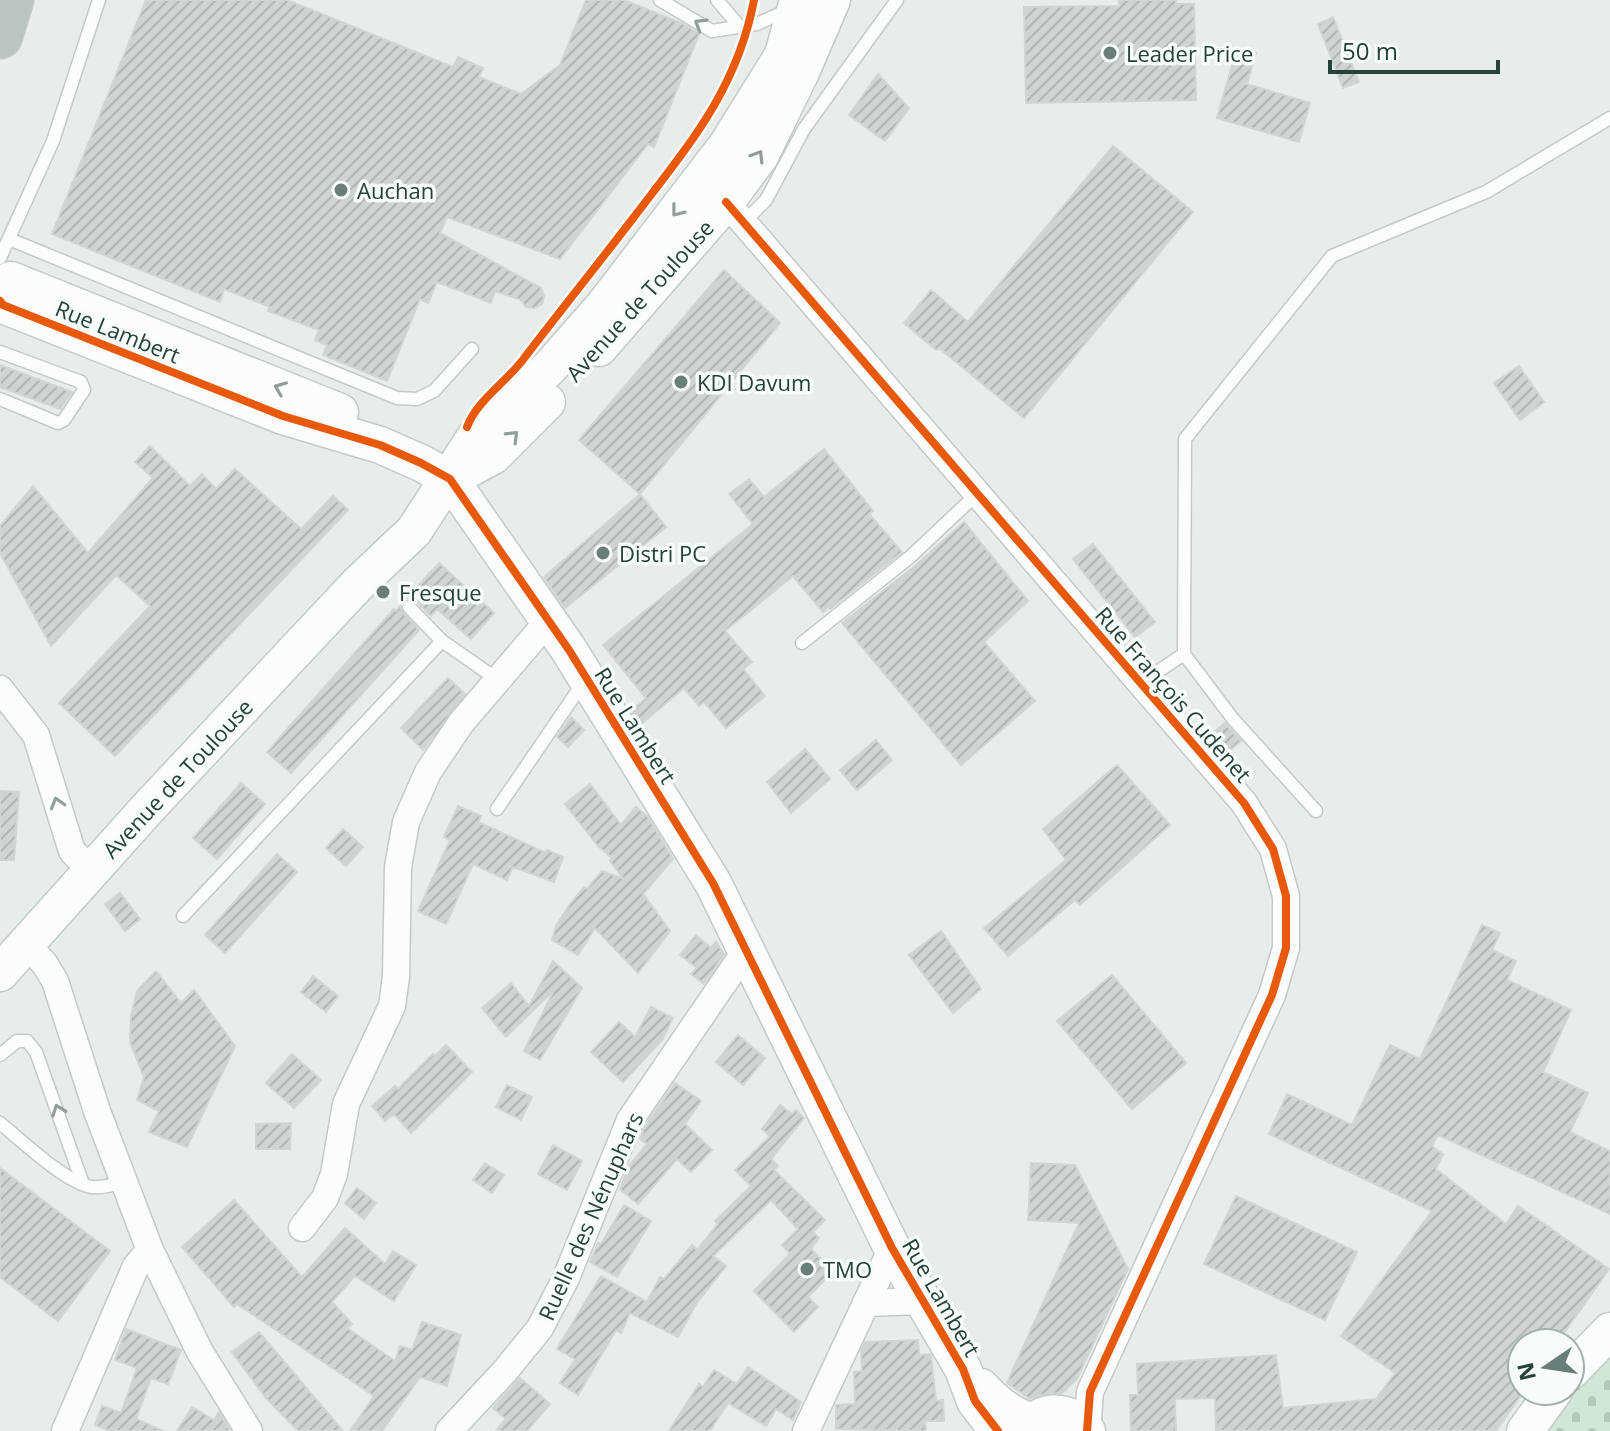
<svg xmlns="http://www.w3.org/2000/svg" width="1610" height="1431" font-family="'Open Sans',sans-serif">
	<defs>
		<pattern id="cemetery-stones" width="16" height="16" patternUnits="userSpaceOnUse" patternTransform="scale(2)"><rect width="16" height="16" fill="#d1e6d8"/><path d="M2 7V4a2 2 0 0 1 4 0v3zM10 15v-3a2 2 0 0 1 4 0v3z" fill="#b3c6ba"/></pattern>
		<pattern id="building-hatch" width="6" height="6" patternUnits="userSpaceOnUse" patternTransform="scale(2)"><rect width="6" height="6" fill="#cfd4d2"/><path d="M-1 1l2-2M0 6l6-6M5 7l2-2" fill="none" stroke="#b2b7b5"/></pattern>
	</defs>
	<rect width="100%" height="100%" fill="#e8edeb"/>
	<path fill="url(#cemetery-stones)" d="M1610,1345V1431H1543L1570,1388Z"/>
	<g fill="url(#building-hatch)" stroke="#d1d6d4" stroke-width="2">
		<path d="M146,0H287L453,67L458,57L483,68L479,77L521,94L560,65L586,0H624L683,24L699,34L654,147L648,144L560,259L447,217L440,233L541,288L544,296L542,304L534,308L526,307L521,300L495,291L491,303L437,282L428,303L420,299L387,381L323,355L327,345L315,340L319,330L268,311L270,307L224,289L220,302L52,234Z"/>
		<path d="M1119,0H1176V4H1194L1196,100L1026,103L1024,7L1119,6Z"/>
		<path d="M1333,17L1359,82L1343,88L1318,24Z"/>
		<path d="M1237,48L1256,53L1247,84L1310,103L1299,142L1217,118Z"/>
		<path d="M878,74L909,108L885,141L849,115Z"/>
		<path d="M1113,146L1193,212L1024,418L939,348L936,350L904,323L931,290L968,322Z"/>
		<path d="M724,270L780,323L640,494L579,440Z"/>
		<path d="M0,365L72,392L60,409L0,387Z"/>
		<path d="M1519,366L1544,402L1520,420L1494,383Z"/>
		<path d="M150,446L190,486L202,474L216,489L235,469L301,529L333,496L348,510L115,756L59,703L150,606L116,575L51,646L0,553V526L33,486L88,553L153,478L135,462Z"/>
		<path d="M824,449L873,511L869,514L902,552L830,609L828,607L823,612L793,576L725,631L752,662L743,669L765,696L726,728L704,702L699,706L684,688L640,725L631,711L646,698L603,645L753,524L729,494L749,479L764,497Z"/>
		<path d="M640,494L666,527L565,608L544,577Z"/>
		<path d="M964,522L1028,601L984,642L1035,701L961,765L842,623L915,566Z"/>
		<path d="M1093,544L1155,622L1135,637L1073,559Z"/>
		<path d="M439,563L494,613L471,639L437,609L431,616L415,600L407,598Z"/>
		<path d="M400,606L403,613L419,630L291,773L267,752L394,609L396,611Z"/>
		<path d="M448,678L465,694L423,750L401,728Z"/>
		<path d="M571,717L584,730L568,747L557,737Z"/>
		<path d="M1225,723L1241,741L1226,754L1211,735Z"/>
		<path d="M876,740L892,760L857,790L840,770Z"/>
		<path d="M805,749L830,779L791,813L767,782Z"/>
		<path d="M1117,765L1170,825L1080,905L1075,900L1008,956L984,928L1066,860L1043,829Z"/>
		<path d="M241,783L265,804L217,859L193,838Z"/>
		<path d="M590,784L621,825L636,807L648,817L673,859L643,894L670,931L638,973L595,928L578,955L552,940L556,926L570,904L584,887L587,889L602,871L624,879L610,861L612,858L598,846L565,804Z"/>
		<path d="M0,791L19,792L14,860H0Z"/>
		<path d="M458,806L481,816L478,822L546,853L547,850L563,857L554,882L513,867L507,880L473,864L446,924L418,911L450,840L444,837Z"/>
		<path d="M343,829L363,847L346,866L326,848Z"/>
		<path d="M277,854L297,872L225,953L205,935Z"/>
		<path d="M120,893L140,919L125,931L105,904Z"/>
		<path d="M1482,925L1500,933L1492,950L1516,961L1507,980L1571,1010L1543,1072L1588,1093L1570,1132L1610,1151V1214L1438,1135L1432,1146L1443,1154L1436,1169L1506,1224L1518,1206L1609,1269L1557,1343H1522V1394L1496,1431H1216L1215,1398L1175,1399L1176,1431H1131L1130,1395H1138L1137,1364L1276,1355L1283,1408L1376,1399L1395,1373L1341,1336L1432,1211L1269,1134L1287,1094L1352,1125L1390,1045L1420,1059Z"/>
		<path d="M941,931L981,989L953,1013L909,955Z"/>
		<path d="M696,935L711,948L716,942L724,954L704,984L691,974L697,968L680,955Z"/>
		<path d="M553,961L582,988L540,1060L524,1051L554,990L506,1037L482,1008L511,983L529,1006Z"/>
		<path d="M156,971L181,1003L194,990L235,1046L187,1147L149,1132L159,1111L137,1100L144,1077L130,1042L131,1016L137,991Z"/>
		<path d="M1112,975L1186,1063L1132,1109L1057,1021Z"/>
		<path d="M313,976L338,996L326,1012L301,992Z"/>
		<path d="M651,1007L673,1018L662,1040L623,1082L591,1052L619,1022L635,1037Z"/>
		<path d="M738,1035L765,1058L743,1085L716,1062Z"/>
		<path d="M446,1045L472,1072L411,1133L394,1114L385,1121L372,1106L395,1086L398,1089L433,1054L435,1056Z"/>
		<path d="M292,1054L321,1080L294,1108L266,1083Z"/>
		<path d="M675,1083L701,1101L685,1124L712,1150L691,1172L677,1159L638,1204L620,1189L629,1166L647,1144L640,1139L644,1128Z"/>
		<path d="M507,1085L532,1097L521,1120L496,1107Z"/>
		<path d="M780,1105L792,1114L796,1110L804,1118L771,1159L778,1166L774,1170L825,1220L813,1232L819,1238L811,1249L833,1271L808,1297L818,1307L794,1332L754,1291L790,1254L782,1245L798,1229L771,1200L713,1256L726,1266L696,1304L678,1337L630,1313L621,1333L616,1330L578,1395L560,1383L575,1359L557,1349L601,1276L647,1302L660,1277L664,1279L692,1245L697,1250L718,1224L715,1221L751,1186L735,1170L770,1136L762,1129Z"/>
		<path d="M291,1123L290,1149H256V1124Z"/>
		<path d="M553,1145L582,1161L567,1190L538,1174Z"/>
		<path d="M485,1163L504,1175L492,1193L473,1180Z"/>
		<path d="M1031,1163L1075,1165L1128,1269L1077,1379L1062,1393L1045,1394L1030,1399L1007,1383L1079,1223L1028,1220Z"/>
		<path d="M0,1168L110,1251L58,1321L0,1277Z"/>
		<path d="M357,1188L376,1203L364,1219L345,1203Z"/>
		<path d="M1236,1196L1357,1252L1325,1320L1204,1264Z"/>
		<path d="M234,1200L302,1277L345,1228L385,1264L393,1251L416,1265L394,1301L355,1276L332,1302L352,1324L347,1328L395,1361L400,1346L412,1350L422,1322L461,1335L447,1386L420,1377L382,1431H350L374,1396L237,1304L234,1307L182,1247Z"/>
		<path d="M624,1205L651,1221L617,1277L590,1262L598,1243L601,1244Z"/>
		<path d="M126,1329L181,1350L168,1384L151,1378L136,1419L163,1431H110L95,1425L102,1406L121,1413L137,1368L115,1360Z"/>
		<path d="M259,1332L343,1431H298L266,1398L232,1352Z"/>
		<path d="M918,1340L919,1355L930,1354L931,1356L936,1401L943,1400L944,1421H925L926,1431L836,1429V1405L855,1404L854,1372L862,1371L861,1351L865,1342Z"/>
		<path d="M748,1367L801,1402L793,1420L776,1409L766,1426L728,1403L710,1431H669L699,1384L703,1387L714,1370L737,1384Z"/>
		<path d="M520,1378L550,1404L527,1431H496L506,1419L493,1408Z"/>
		<path d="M192,1407L214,1420L219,1412L230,1431H177Z"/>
	</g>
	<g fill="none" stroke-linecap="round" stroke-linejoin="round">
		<defs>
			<g id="lane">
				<path d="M660,0L712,31L757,24L790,9"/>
				<path d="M717,0L740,27"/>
				<path d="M745,221L766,200L804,129L897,0"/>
				<path d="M9,239L397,398L417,399L434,391L472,349"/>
				<path d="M0,258L53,141L99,0"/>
				<path d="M0,352L81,382L84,390L64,420L58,423L0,399"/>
				<path d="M409,607L442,641L498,680"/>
				<path d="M802,643L910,557L978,493"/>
				<path d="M1141,683L1184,654"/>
				<path d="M497,809L583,683"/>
				<path d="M1316,811L1233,719L1184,654L1185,439L1332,256L1486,192L1610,118"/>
				<path d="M183,916L442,641"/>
				<path d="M0,1055L17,1041H27L36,1052L83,1184"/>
				<path d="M0,1123C22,1141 66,1183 92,1187C103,1188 113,1185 123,1182"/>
			</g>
			<g id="street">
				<path d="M726,202L1244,803L1273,849L1286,896V948L1272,995L1090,1392L1087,1431"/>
				<path d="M0,689L36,735L72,851L91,871"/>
				<path d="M25,944L44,963L55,981L97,1111L150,1250L200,1352L249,1431"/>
				<path d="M302,1228L325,1198L334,1174L346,1104L392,1006L396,977L398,867L406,822L428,772L461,723L549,620"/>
				<path d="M866,1303L923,1301"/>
				<path d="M65,1431L136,1266L150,1250"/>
				<path d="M449,1431L505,1371L540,1328L566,1278L630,1120L738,962L749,955"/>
				<path d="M806,1431L892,1248"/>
			</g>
			<g id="secondary">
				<path d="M0,284L11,280L340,412"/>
				<path d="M0,301L3,305L283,416L380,445L421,463L450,479L569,650L713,883L892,1248L963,1369L975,1401L998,1431"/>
				<path d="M599,348L726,202L760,156L801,72L832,0"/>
				<path d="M450,479L493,456L547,402"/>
				<path d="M0,973L148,808L357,585L414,531L475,437L550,367L602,308L727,145L783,55L798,0"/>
				<path d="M1570,1372L1610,1331"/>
				<path d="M981,1387C997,1404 1009,1414 1032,1422"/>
				<path d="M1025,1431C1042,1407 1069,1408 1087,1431"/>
				<path d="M1525,1431L1554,1391"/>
			</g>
			<path id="highway" d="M0,36L11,0"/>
		</defs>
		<use href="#lane" stroke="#c5cac8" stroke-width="15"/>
		<use href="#street" stroke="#c5cac8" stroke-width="29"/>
		<use href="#secondary" stroke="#c3cbc8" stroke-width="39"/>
		<use href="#highway" stroke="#c3ccc9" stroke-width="47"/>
		<use href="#lane" stroke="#fcfcfc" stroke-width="12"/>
		<use href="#street" stroke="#fcfcfc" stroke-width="26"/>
		<use href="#secondary" stroke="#fcfcfc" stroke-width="36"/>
		<use href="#highway" stroke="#bcc4c2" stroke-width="44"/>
		<defs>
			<g id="cycleway">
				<path d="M726,202L1244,803L1273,849L1286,896V948L1272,995L1090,1392L1087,1431"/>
				<path d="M0,301L3,305L283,416L380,445L421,463L450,479L569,650L713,883L892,1248L963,1369L975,1401L998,1431"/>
				<path d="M467,427C477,400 508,381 525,357C561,310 598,264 634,217C688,146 737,90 754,0"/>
			</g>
		</defs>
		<use href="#cycleway" stroke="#f7fbf9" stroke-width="13"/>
		<use href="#cycleway" stroke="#e8590c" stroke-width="8"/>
	</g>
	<defs><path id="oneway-chevron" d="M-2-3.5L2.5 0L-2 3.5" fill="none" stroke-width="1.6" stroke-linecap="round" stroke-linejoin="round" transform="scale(2)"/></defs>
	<g stroke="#909f9b">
		<use href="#oneway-chevron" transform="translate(700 24) rotate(-149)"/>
		<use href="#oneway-chevron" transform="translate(758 156) rotate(-58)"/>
		<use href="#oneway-chevron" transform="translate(677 211) rotate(128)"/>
		<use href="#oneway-chevron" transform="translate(280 388) rotate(-158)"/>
		<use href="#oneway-chevron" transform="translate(513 436) rotate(-45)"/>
		<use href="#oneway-chevron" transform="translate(57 803) rotate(-107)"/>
		<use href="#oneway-chevron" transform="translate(58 1110) rotate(-110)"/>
	</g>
	<g fill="#697e78" stroke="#f7fbf9" stroke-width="3">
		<circle cx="1110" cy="53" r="8"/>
		<circle cx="341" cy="190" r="8"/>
		<circle cx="681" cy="382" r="8"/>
		<circle cx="603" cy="553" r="8"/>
		<circle cx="383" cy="592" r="8"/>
		<circle cx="807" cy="1269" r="8"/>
	</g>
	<g text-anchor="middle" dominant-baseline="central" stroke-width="7" stroke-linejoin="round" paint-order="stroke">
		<g font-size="22" fill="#24423a" stroke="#f7fbf9" text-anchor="start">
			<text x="1126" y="53">Leader Price</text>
			<text x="357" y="190">Auchan</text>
			<text x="697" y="382">KDI Davum</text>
			<text x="619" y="553">Distri PC</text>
			<text x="399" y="592">Fresque</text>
			<text x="823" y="1269">TMO</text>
		</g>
		<g font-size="22" fill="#24423a" stroke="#f7fbf9">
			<text transform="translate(639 300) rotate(-48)">Avenue de Toulouse</text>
			<text transform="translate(118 331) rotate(22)">Rue Lambert</text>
			<text transform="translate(1174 694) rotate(49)">Rue François Cudenet</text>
			<text transform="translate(636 725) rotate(58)">Rue Lambert</text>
			<text transform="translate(177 778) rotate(-47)">Avenue de Toulouse</text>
			<text transform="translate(590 1216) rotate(-66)">Ruelle des Nénuphars</text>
			<text transform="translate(942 1297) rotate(60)">Rue Lambert</text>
		</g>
	</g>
	<g transform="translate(1546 1367) rotate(257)"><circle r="38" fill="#f7fbf9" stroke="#a3b1ad" stroke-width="2"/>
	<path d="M0-6L14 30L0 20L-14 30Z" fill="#697e78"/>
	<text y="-12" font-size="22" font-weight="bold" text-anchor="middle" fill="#24423a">N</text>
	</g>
	<path d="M1330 60v12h168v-12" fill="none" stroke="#24423a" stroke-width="4"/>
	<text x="1342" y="60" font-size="24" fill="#24423a" stroke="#f7fbf9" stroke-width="6" paint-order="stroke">50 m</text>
</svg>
